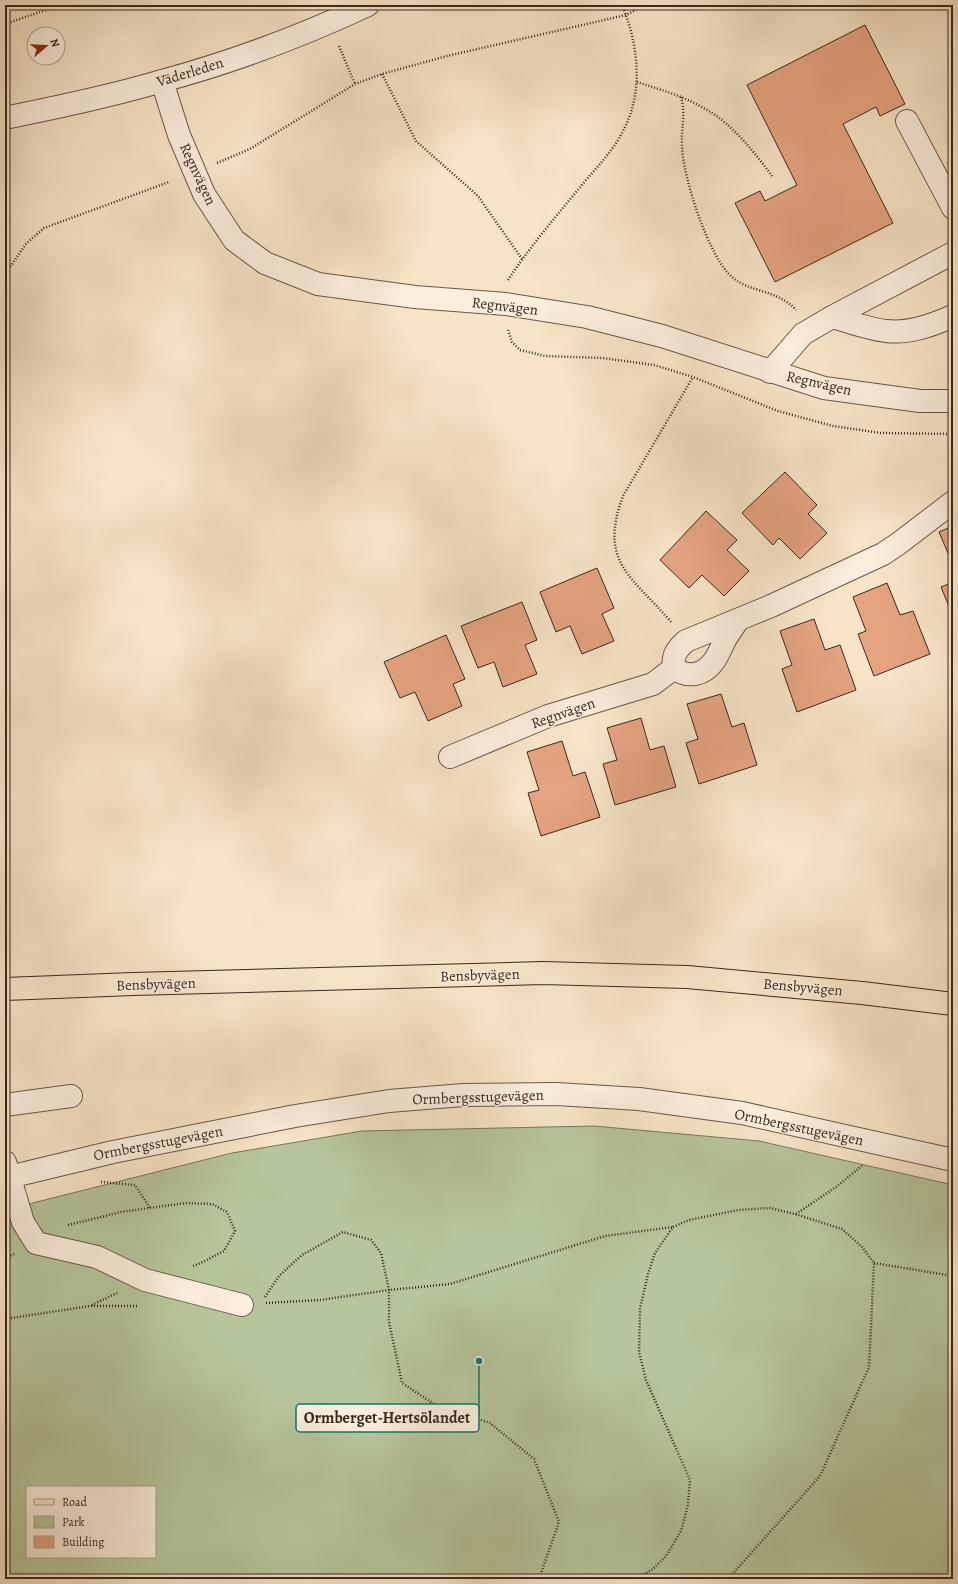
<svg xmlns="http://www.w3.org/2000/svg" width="958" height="1584" font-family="Alegreya,serif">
	<rect width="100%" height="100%" fill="#f7e4c7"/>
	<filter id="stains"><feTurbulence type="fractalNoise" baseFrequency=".005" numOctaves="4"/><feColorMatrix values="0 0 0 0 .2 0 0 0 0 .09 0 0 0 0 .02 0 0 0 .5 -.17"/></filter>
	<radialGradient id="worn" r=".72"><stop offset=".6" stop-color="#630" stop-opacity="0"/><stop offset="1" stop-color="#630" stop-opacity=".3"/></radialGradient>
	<path fill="#b6c59b" stroke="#78775c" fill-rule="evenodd" d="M594,1126L759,1141L953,1185V1579H5V1210L232,1153L362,1131ZM27,1487H155V1557H27Z"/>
	<g fill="#e5a381" stroke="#39291d">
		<path d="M865,25L905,104L880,116L876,107L843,124L893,223L775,282L735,203L760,191L765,201L797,185L747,85Z"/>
		<path d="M785,472L817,505L808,514L827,533L800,559L779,538L773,545L742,513Z"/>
		<path d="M706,511L737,540L727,550L749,571L724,596L702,575L689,588L660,560Z"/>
		<path d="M953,526V565L939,532Z"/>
		<path d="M597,568L614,608L602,614L614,641L582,654L570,626L556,632L540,592Z"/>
		<path d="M953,582V616L941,587Z"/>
		<path d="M887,583L900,615L913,611L930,654L874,676L858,634L866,631L853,597Z"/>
		<path d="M522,602L537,640L525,645L537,674L503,687L494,662L478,668L461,626Z"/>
		<path d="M814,619L825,650L840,645L856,690L797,712L782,669L792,665L780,631Z"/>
		<path d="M446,635L465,679L453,684L462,706L428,721L415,692L400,698L384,662Z"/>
		<path d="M721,694L732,727L744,723L757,765L699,784L686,743L698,739L687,704Z"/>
		<path d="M641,718L650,750L664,746L676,787L615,805L603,764L617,760L607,728Z"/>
		<path d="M562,741L573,776L585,772L600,817L541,836L528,793L539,790L527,752Z"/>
	</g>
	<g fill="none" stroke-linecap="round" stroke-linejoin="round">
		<defs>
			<g id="minor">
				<path d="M162,81L179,135L204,194L234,240L265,263L318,284L415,297L506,304L587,317L662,336L824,388L920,401H953"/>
				<path d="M5,118C58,107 111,96 162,81C232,62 302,36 368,5"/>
				<path d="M907,121L953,208"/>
				<path d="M832,317C850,322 868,329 886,331C909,334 933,325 953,316"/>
				<path d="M770,372L803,334L832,317L953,253"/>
				<path d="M738,620C734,626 730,632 726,638C722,645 719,654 714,661C704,675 688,679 674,668C672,655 677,649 686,641L771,606L883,554L898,544L953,502"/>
				<path d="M450,757L548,716L653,684L674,668"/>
				<path d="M5,1105L71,1096"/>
				<path d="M5,1162L23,1222L36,1243L97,1257L145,1280L242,1305"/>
				<path d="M5,1178L113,1152L295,1116L389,1101L463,1095L556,1094L639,1099L742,1113L953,1160"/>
			</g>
			<path id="major" d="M5,989L133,984L543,973L687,977L862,993L953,1004"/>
		</defs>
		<use href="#minor" stroke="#685848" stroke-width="24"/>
		<use href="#major" stroke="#39291d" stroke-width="24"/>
		<g stroke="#39291d" stroke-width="2.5" stroke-dasharray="1 2" stroke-linecap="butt">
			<path d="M5,24L60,5"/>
			<path d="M339,46L355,84"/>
			<path d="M382,74L416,141L478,196L522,259"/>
			<path d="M637,82C658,89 680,95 700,106C730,121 752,149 772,176"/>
			<path d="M681,97C686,115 681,127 682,145C682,175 709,258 732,277C750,293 777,289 796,310"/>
			<path d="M217,163L250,149L355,84L382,74L447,56L626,15L645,5"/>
			<path d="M5,274L26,244L44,228L169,182"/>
			<path d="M508,280C531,245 559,213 586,180C600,164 615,148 624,129C644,91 638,43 622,5"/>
			<path d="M508,330L512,342L520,350L545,356L603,358L654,365L693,377L778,411L833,426L881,433L953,434"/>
			<path d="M671,622C632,576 598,563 623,496L693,377"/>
			<path d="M101,1182L135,1185L150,1208"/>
			<path d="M796,1214L836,1187L863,1165"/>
			<path d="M68,1225L121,1212L186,1203L212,1204L227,1212L235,1231L224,1251L203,1262L193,1266"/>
			<path d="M5,1258L14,1254"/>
			<path d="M874,1263L953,1276"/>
			<path d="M5,1274L8,1277L9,1319"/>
			<path d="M265,1297L279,1276L302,1255L343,1232L371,1240L381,1253L389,1290V1322L402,1383L434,1404L490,1423L534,1459L559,1522L539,1579"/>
			<path d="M266,1303L320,1300L389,1290L450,1284L605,1236L673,1227"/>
			<path d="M92,1305L117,1293"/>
			<path d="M5,1319L90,1306H139"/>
			<path d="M636,1579L653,1569L666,1556L681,1531L688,1505L690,1480L646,1380L639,1352L640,1309L648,1274L655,1253L673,1227L689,1220L738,1210L770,1208L795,1214L842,1229L862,1247L874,1263L869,1367L820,1476L728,1579"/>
		</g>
		<use href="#minor" stroke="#faeddb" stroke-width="22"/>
		<use href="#major" stroke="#f7e4c7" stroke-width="22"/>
	</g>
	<g text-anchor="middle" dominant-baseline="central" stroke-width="3" stroke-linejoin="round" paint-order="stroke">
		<g font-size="15" fill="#39291d" stroke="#faeddb">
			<text transform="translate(190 72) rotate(-17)">Väderleden</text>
			<text transform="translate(198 174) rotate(65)">Regnvägen</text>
			<text transform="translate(505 306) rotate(7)">Regnvägen</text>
			<text transform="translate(819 383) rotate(13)">Regnvägen</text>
			<text transform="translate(563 713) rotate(-19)">Regnvägen</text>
			<text transform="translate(480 975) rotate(-2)">Bensbyvägen</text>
			<text transform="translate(156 984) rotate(-2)">Bensbyvägen</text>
			<text transform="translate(803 987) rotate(5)">Bensbyvägen</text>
			<text transform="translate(478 1097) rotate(-2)">Ormbergsstugevägen</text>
			<text transform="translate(799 1127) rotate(12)">Ormbergsstugevägen</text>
			<text transform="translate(158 1143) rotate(-11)">Ormbergsstugevägen</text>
		</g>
	</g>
	<path fill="none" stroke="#0f766e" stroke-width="1.5" d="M479 1361L479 1418"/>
	<circle fill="#0f766e" stroke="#faeddb" stroke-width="1.5" cx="479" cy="1361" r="4"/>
	<rect fill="#faeddb" stroke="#0f766e" stroke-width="1.5" x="296" y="1404" width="183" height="28" rx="4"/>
	<g font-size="16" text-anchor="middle" font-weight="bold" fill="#39291d">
		<text x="387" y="1423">Ormberget-Hertsölandet</text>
	</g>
	<rect width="958" height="1584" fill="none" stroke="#f7e4c7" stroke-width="20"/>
	<rect x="6" y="6" width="946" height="1572" fill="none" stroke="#39291d" stroke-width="2"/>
	<rect x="10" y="10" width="938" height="1564" fill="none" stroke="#39291d"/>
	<rect x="26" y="1486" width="130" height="72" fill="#faeddb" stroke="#ad9f8f"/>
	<rect x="34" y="1499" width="20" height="6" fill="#f7e4c7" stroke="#ad9f8f"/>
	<text x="62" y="1506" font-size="12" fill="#39291d">Road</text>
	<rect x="34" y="1516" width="20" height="12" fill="#b6c59b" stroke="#ad9f8f"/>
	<text x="62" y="1526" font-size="12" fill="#39291d">Park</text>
	<rect x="34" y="1536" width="20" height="12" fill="#e5a381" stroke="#ad9f8f"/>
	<text x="62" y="1546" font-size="12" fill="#39291d">Building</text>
	<g transform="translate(46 46) rotate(71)"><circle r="19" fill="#faeddb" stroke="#ad9f8f"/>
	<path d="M0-3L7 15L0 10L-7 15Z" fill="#8f2418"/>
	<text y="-6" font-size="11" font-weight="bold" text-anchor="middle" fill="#39291d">N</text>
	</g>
	<rect width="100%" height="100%" filter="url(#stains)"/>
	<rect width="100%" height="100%" fill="url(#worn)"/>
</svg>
